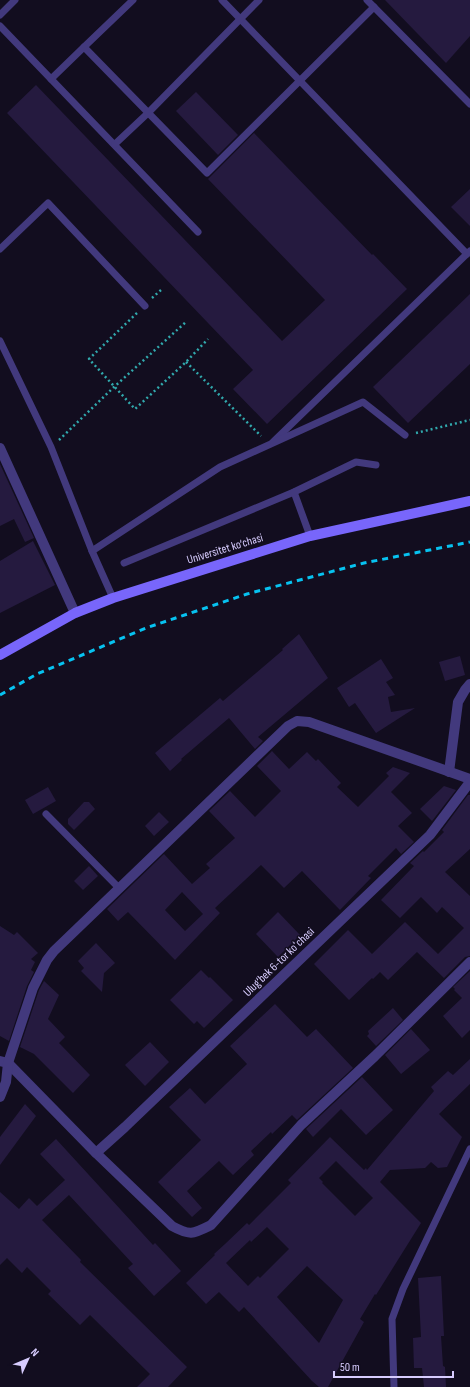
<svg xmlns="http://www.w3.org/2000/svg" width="470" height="1387" font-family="'Sofia Sans Condensed',sans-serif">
	<rect width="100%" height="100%" fill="#120d1f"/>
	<g fill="#251a3f" fill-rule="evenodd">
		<path d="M385,0H470V36L446,63Z"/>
		<path d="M36,85L282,341L325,300L208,179L254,133L372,255L373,254L407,289L267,424L233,389L253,370L7,113Z"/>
		<path d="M196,92L238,135L218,155L176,111Z"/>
		<path d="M470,189V226L451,207Z"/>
		<path d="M470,294V364L408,423L373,387Z"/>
		<path d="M0,464L34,538L25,542L14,519L0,526Z"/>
		<path d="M33,541L55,585L0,613V561Z"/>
		<path d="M299,634L328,678L258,737L263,741L255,749L229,718L181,759L182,760L170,771L155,753L220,698L223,701L283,650L282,649Z"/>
		<path d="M460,656L465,675L445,681L439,662Z"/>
		<path d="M381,659L393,678L386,682L395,695L388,697L391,712L415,708L376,733L355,703L349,707L337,688Z"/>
		<path d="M272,751L289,769L307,752L316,761L318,759L341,783L337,787L358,807L389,776L386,773L393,767L410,773L391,792L412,813L398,826L414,842L401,854L396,848L368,876L371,878L340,910L302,871L284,888L261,865L215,908L220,913L175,960L128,912L118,921L107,909L164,854L192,884L210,868L206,864L235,838L209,811L230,791L255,817L281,791L257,766ZM182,892L203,914L185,931L165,910Z"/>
		<path d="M444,786L456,790L432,821L420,809Z"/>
		<path d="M48,787L56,801L33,814L25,800Z"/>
		<path d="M468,795H470V849L445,872L470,896V956L465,957L444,978L417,952L388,980L380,972L373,979L372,978L349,1000L314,964L348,930L372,954L405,922L438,954L464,928L442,907L437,913L421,897L400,918L381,900L414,866L410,863L423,851L424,852L444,832L442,830Z"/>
		<path d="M84,802H89L95,809L74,830L68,824V819Z"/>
		<path d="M159,812L169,822L154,836L145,826Z"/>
		<path d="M89,866L98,876L83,890L74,881Z"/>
		<path d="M278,912L300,935L278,957L256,934Z"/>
		<path d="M0,926L14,935L17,932L38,953L31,959L35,962L31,970L34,972L27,986L9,1041L0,1036Z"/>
		<path d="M96,943L115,963L104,973L102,992L81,971L84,968L78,961Z"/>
		<path d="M201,970L209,978L210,977L233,1000L204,1028L197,1021L194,1024L170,1000Z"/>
		<path d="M470,971V1030L462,1038L443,1016L462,998L454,990L455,989L453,987Z"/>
		<path d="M44,981L59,995L48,1019L65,1037L59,1043L90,1075L73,1093L34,1054L20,1047L39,990Z"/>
		<path d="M275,1004L307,1037L316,1029L353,1068L297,1120L292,1115L272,1134L271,1132L251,1151L254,1155L233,1175L219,1161L187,1191L202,1208L192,1217L158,1182L201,1140L169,1107L190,1088L205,1104L247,1064L230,1046Z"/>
		<path d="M393,1008L403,1020L376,1046L367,1036L369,1034L368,1031Z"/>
		<path d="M411,1029L430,1050L401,1074L385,1055Z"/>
		<path d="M150,1042L169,1062L145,1086L125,1065Z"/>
		<path d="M470,1059V1084L439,1114L462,1137L447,1167L438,1168L431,1162L425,1168L390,1170L380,1182L421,1223L376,1295L375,1294L360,1319L364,1322L328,1387H319L312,1381L244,1307L239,1312L219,1292L206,1304L186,1283L215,1255L214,1254L225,1244L247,1223L249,1225L291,1183L288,1180L330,1137L364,1170L366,1168L367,1170L434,1091L431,1087L448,1071L453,1075ZM336,1161L373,1198L355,1216L322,1183L323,1182L319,1178ZM267,1227L289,1249L260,1278L258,1276L248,1286L226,1263L250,1240L251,1242ZM307,1266L343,1300L319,1343L277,1297Z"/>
		<path d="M362,1077L393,1110L366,1135L341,1109L313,1137L306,1129Z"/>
		<path d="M25,1104L36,1116L0,1165V1137Z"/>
		<path d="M56,1139L153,1245L155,1243L181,1271L154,1296L128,1268L133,1264L69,1195L42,1220L81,1260L80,1262L187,1367L168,1387H137L150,1374L90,1315L80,1325L48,1294L51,1291L27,1267L22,1273L7,1258L0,1265V1192L19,1209L29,1198L37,1206L65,1180L40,1154Z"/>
		<path d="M441,1276L444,1336H441L443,1366L445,1367L446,1387H424L422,1368H414L413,1338L421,1337L418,1278Z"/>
	</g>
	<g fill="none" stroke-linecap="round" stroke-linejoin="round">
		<g stroke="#31a9ad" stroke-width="2.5" stroke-dasharray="2 3" stroke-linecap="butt">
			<path d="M152,298L161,290"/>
			<path d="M137,313L89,359L135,409L186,362L208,339"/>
			<path d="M186,362L261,436"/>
			<path d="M416,433L470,420"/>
			<path d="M59,440L114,387L187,321"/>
		</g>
		<g stroke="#42397d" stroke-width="7">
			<path d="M222,0L467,254"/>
			<path d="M367,0L470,104"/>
			<path d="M0,15L15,0"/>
			<path d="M0,26L198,232"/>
			<path d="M84,47L133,0"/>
			<path d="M51,79L84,47L207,173L374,7"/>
			<path d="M115,144L148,113L259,0"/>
			<path d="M0,249L48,203L145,306"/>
			<path d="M0,341L51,447L92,551L113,598"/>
			<path d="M273,442L470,251"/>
			<path d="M294,492L310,536"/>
			<path d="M92,551L220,467L363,402L405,435"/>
			<path d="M124,563L294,492L356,462L376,465"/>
			<path d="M46,814L119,888"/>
			<path d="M394,1387L392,1319L403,1289L470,1149"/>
		</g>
		<g stroke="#42397d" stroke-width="10">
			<path d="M0,448L75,613"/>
			<path d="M449,772L458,702L465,690L470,684"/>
			<path d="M0,1061L8,1063L96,1153L172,1226C190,1236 193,1234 211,1225L301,1125L375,1056L470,962"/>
			<path d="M0,1097L6,1082L8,1063L33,988L47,960L54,951L288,726L297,721L309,722L470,779"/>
			<path d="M96,1153L125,1127L430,835L470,782"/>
		</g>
		<path stroke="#7866fb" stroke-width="10" d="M0,655L75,613L113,598L310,536L470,501"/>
		<path stroke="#07c2f0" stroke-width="3" stroke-dasharray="6 5" stroke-linecap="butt" d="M0,695L37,674L146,628L247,594L364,563L470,542"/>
	</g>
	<g text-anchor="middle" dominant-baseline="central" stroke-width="3" stroke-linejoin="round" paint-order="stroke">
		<g font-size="12" fill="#d7ccfe" stroke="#120d1f">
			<text transform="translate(225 549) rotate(-17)">Universitet kо‘chasi</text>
			<text transform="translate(279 962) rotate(-44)">Ulug‘bek 6-tor koʻchasi</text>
		</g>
	</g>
	<g transform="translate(28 1359) rotate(46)" stroke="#120d1f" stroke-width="3" paint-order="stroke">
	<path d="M0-3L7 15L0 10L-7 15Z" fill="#d7ccfe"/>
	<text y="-6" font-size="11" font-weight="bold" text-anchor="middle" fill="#d7ccfe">N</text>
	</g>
	<path d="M334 1371v6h119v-6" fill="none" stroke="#d7ccfe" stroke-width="2"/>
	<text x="340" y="1371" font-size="12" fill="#d7ccfe" stroke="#120d1f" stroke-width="3" paint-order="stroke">50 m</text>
</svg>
